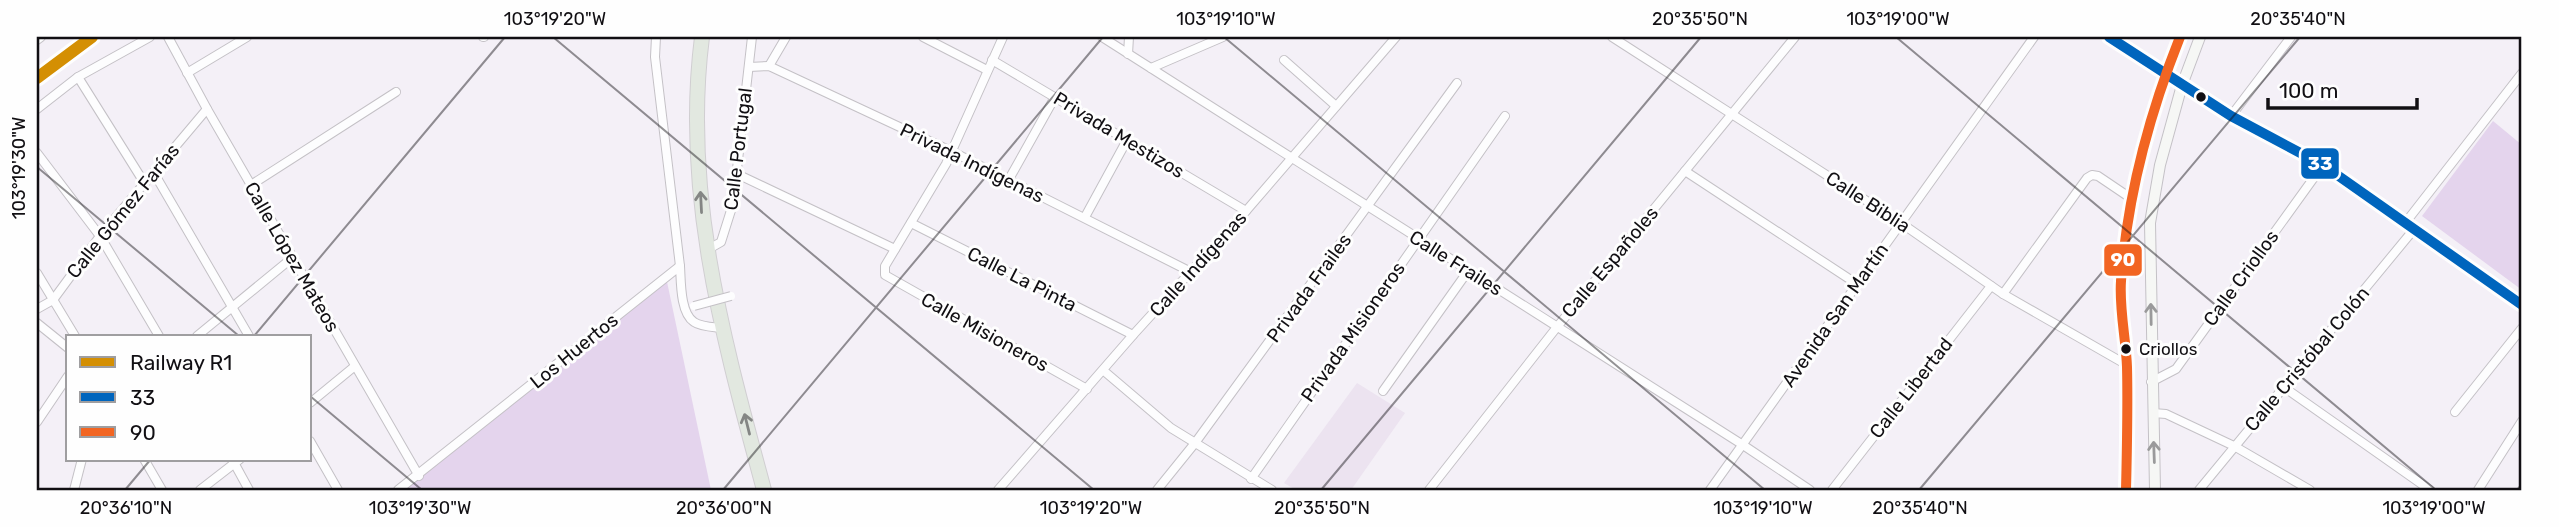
<svg xmlns="http://www.w3.org/2000/svg" width="2559" height="527" font-family="Rubik,sans-serif">
	<rect width="100%" height="100%" fill="#f4f0f7"/>
	<path fill="#ece3f0" d="M1357,383L1405,413L1351,490H1296L1284,483Z"/>
	<g fill="#e4d4ed">
		<path d="M2493,121L2522,145V290L2422,216Z"/>
		<path d="M666,277L711,490H403Z"/>
	</g>
	<g fill="none" stroke-linecap="round" stroke-linejoin="round">
		<defs>
			<g id="street">
				<path d="M168,37L207,109L419,476"/>
				<path d="M483,37H484"/>
				<path d="M656,37L655,57L680,266"/>
				<path d="M923,37L987,70"/>
				<path d="M1003,37L946,164L885,266V275L1087,389"/>
				<path d="M1102,37L1743,445L1810,490"/>
				<path d="M1612,37L1901,223L2003,294L2127,365"/>
				<path d="M2109,37L2231,116L2323,165L2522,305"/>
				<path d="M37,40L41,37"/>
				<path d="M1128,54L1129,37"/>
				<path d="M992,60L1246,211"/>
				<path d="M1284,60L1336,106"/>
				<path d="M769,66L786,37"/>
				<path d="M749,67L769,66L951,151L1191,272"/>
				<path d="M1151,68L1223,37"/>
				<path d="M187,73L247,37"/>
				<path d="M78,77L145,184"/>
				<path d="M37,109L78,77L150,37"/>
				<path d="M2231,116L2291,37"/>
				<path d="M37,153L100,236L159,336"/>
				<path d="M1685,171L1857,284"/>
				<path d="M154,173L249,336"/>
				<path d="M737,174L895,249"/>
				<path d="M1008,181L1055,97"/>
				<path d="M251,185L396,92"/>
				<path d="M1085,217L1127,140"/>
				<path d="M2406,222L2522,73"/>
				<path d="M911,223L1133,335"/>
				<path d="M707,250L721,242L733,204L752,37"/>
				<path d="M37,273L75,336"/>
				<path d="M2003,294L2087,178L2092,175L2098,176L2132,199"/>
				<path d="M37,309L53,300L100,236L207,109"/>
				<path d="M37,323L68,348"/>
				<path d="M197,336L292,258"/>
				<path d="M1104,371L1171,428L1272,490"/>
				<path d="M2151,382L2176,369L2323,165"/>
				<path d="M2285,388L2430,490"/>
				<path d="M1383,391L1468,271"/>
				<path d="M310,403L355,366"/>
				<path d="M2455,412L2522,328"/>
				<path d="M2153,413L2166,414L2234,446L2310,490"/>
				<path d="M37,422L68,376"/>
				<path d="M310,441L338,490"/>
				<path d="M144,459L162,490"/>
				<path d="M232,459L249,490"/>
				<path d="M1251,479L1505,116"/>
				<path d="M74,490L82,459"/>
				<path d="M200,490L240,459"/>
				<path d="M398,490L680,266C681,281 680,313 694,322C701,327 714,327 722,328"/>
				<path d="M998,490L1133,335L1246,211L1396,37"/>
				<path d="M1157,490L1195,443L1457,83"/>
				<path d="M1429,490L1557,327L1795,37"/>
				<path d="M1710,490L2034,37"/>
				<path d="M1832,490L1991,286"/>
				<path d="M2199,490L2415,228"/>
				<path d="M2478,490L2522,421"/>
			</g>
			<g id="secondary">
				<path d="M2126,490C2127,449 2128,408 2127,367C2126,339 2119,309 2121,281C2127,197 2149,115 2180,37"/>
				<path d="M2155,490L2150,223L2160,165L2182,85L2200,37"/>
			</g>
			<path id="highway" d="M702,37C682,194 724,341 764,490"/>
		</defs>
		<use href="#street" stroke="#c4c1c6" stroke-width="10"/>
		<use href="#secondary" stroke="#c4c1c6" stroke-width="12"/>
		<use href="#highway" stroke="#d0ced1" stroke-width="16"/>
		<use href="#street" stroke="#fdfdfe" stroke-width="8"/>
		<use href="#secondary" stroke="#f6f7f5" stroke-width="10"/>
		<use href="#highway" stroke="#e2e8e0" stroke-width="14"/>
		<defs>
			<path id="street-bridge" d="M694,306L731,296"/>
		</defs>
		<use href="#street-bridge" stroke="#c4c1c6" stroke-width="10" stroke-linecap="butt"/>
		<use href="#street-bridge" stroke="#fdfdfe" stroke-width="8"/>
		<defs>
			<path id="bus-1" d="M2109,37L2231,116L2323,165L2522,305"/>
			<path id="bus-2" d="M2126,490C2127,449 2128,408 2127,367C2126,339 2119,309 2121,281C2127,197 2149,115 2180,37"/>
		</defs>
		<use href="#bus-1" stroke="#fefefe" stroke-width="16"/>
		<use href="#bus-2" stroke="#fefefe" stroke-width="16"/>
		<use href="#bus-1" stroke="#0065bd" stroke-width="10"/>
		<use href="#bus-2" stroke="#f26522" stroke-width="10"/>
		<defs>
			<path id="rail-1" d="M37,78L92,37"/>
		</defs>
		<use href="#rail-1" stroke="#fefefe" stroke-width="18"/>
		<use href="#rail-1" stroke="#d48f03" stroke-width="12"/>
	</g>
	<defs><path id="oneway-shaft" d="M-6 0H5M1.5-3L5.5 0L1.5 3" fill="none" stroke-width="1.6" stroke-linecap="round" stroke-linejoin="round" transform="scale(1.75)"/></defs>
	<g stroke="#848684">
		<use href="#oneway-shaft" transform="translate(701 202) rotate(-93)"/>
		<use href="#oneway-shaft" transform="translate(747 424) rotate(-104)"/>
	</g>
	<g stroke="#9a9a9b">
		<use href="#oneway-shaft" transform="translate(2151 314) rotate(-91)"/>
		<use href="#oneway-shaft" transform="translate(2154 452) rotate(-92)"/>
	</g>
	<path fill="none" stroke="#110f13" stroke-width="2" stroke-opacity="0.45" d="M553,37L1094,490M1224,37L1765,490M1896,37L2436,490M37,167L239,336M254,336L505,37M310,396L422,490M125,490L151,459M723,490L1103,37M1321,490L1701,37M1919,490L2300,37M2517,490L2522,484"/>
	<g fill="#110f13" stroke="#fefefe" stroke-width="2.5">
		<circle cx="2201" cy="97" r="6"/>
		<circle cx="2126" cy="349" r="6"/>
	</g>
	<g text-anchor="middle" dominant-baseline="central" stroke-width="6" stroke-linejoin="round" paint-order="stroke">
		<g font-size="17" fill="#110f13" stroke="#fefefe" text-anchor="start">
			<text x="2139" y="349">Criollos</text>
		</g>
		<g font-size="19" fill="#110f13" stroke="#fefefe">
			<text transform="translate(1119 135) rotate(31)">Privada Mestizos</text>
			<text transform="translate(738 149) rotate(-83)">Calle Portugal</text>
			<text transform="translate(972 163) rotate(26)">Privada Indígenas</text>
			<text transform="translate(1868 202) rotate(33)">Calle Biblia</text>
			<text transform="translate(123 211) rotate(-51)">Calle Gómez Farías</text>
			<text transform="translate(292 257) rotate(60)">Calle López Mateos</text>
			<text transform="translate(1610 262) rotate(-50)">Calle Españoles</text>
			<text transform="translate(1456 263) rotate(32)">Calle Frailes</text>
			<text transform="translate(1198 264) rotate(-48)">Calle Indígenas</text>
			<text transform="translate(2241 278) rotate(-54)">Calle Criollos</text>
			<text transform="translate(1022 279) rotate(27)">Calle La Pinta</text>
			<text transform="translate(1309 288) rotate(-54)">Privada Frailes</text>
			<text transform="translate(1835 315) rotate(-55)">Avenida San Martín</text>
			<text transform="translate(985 332) rotate(29)">Calle Misioneros</text>
			<text transform="translate(1353 332) rotate(-55)">Privada Misioneros</text>
			<text transform="translate(574 351) rotate(-39)">Los Huertos</text>
			<text transform="translate(2307 359) rotate(-50)">Calle Cristóbal Colón</text>
			<text transform="translate(1911 388) rotate(-52)">Calle Libertad</text>
		</g>
	</g>
	<g stroke="#fefefe" stroke-width="2.5">
		<rect x="2300" y="147" width="40" height="33" rx="7" fill="#0065bd"/>
		<rect x="2103" y="243" width="40" height="34" rx="7" fill="#f26522"/>
	</g>
	<g font-size="19" text-anchor="middle" font-weight="bold" fill="#fff">
		<text x="2320" y="170">33</text>
		<text x="2123" y="266">90</text>
	</g>
	<rect width="2559" height="527" fill="none" stroke="#fefefe" stroke-width="77"/>
	<rect x="66" y="335" width="245" height="126" fill="#fefefe" stroke="#9f9ea0" stroke-width="2"/>
	<rect x="80" y="357" width="35" height="10" fill="#d48f03" stroke="#9f9ea0" stroke-width="2"/>
	<text x="130" y="370" font-size="21" fill="#110f13">Railway R1</text>
	<rect x="80" y="392" width="35" height="10" fill="#0065bd" stroke="#9f9ea0" stroke-width="2"/>
	<text x="130" y="405" font-size="21" fill="#110f13">33</text>
	<rect x="80" y="427" width="35" height="10" fill="#f26522" stroke="#9f9ea0" stroke-width="2"/>
	<text x="130" y="440" font-size="21" fill="#110f13">90</text>
	<path d="M2268 98v10h149v-10" fill="none" stroke="#110f13" stroke-width="3.5"/>
	<text x="2279" y="98" font-size="21" fill="#110f13" stroke="#fefefe" stroke-width="5" paint-order="stroke">100 m</text>
	<rect x="38" y="38" width="2482" height="451" fill="none" stroke="#110f13" stroke-width="2.5"/>
	<g font-size="18" text-anchor="middle" fill="#110f13">
		<text x="555" y="25">103°19'20"W</text>
		<text x="1226" y="25">103°19'10"W</text>
		<text x="1700" y="25">20°35'50"N</text>
		<text x="1898" y="25">103°19'00"W</text>
		<text x="2298" y="25">20°35'40"N</text>
		<text transform="translate(19 168) rotate(-90)" y="6">103°19'30"W</text>
		<text x="126" y="514">20°36'10"N</text>
		<text x="420" y="514">103°19'30"W</text>
		<text x="724" y="514">20°36'00"N</text>
		<text x="1091" y="514">103°19'20"W</text>
		<text x="1322" y="514">20°35'50"N</text>
		<text x="1763" y="514">103°19'10"W</text>
		<text x="1920" y="514">20°35'40"N</text>
		<text x="2434" y="514">103°19'00"W</text>
	</g>
</svg>
